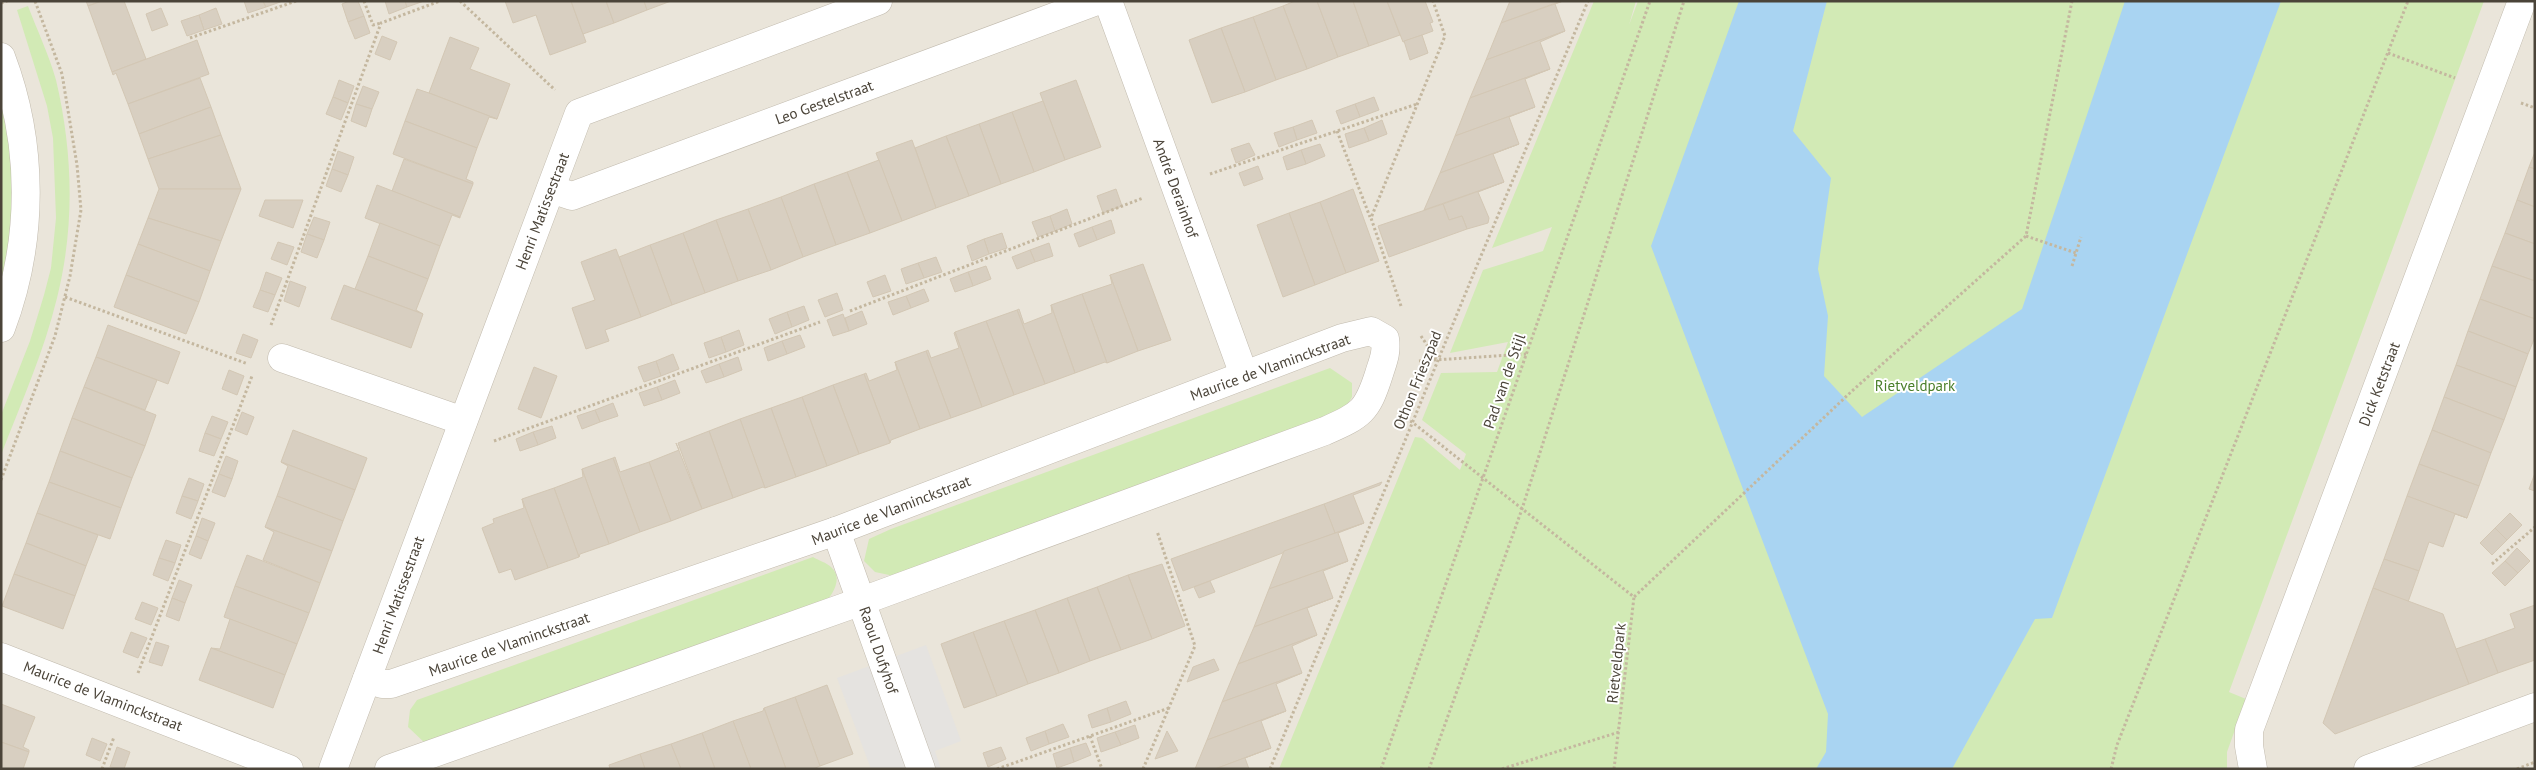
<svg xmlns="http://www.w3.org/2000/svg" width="2536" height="770" font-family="'PT Sans',sans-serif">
	<rect width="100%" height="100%" fill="#f6f3ec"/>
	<g fill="#eae5da">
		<path d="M1,1H1805L1404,769H1Z"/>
		<path d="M2451,1H2535V769H2168Z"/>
	</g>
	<g fill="#d2eab5">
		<path d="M1594,1H1636L1629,25L1638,1H2484L2229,692L2246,699L2227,752V769H1279L1415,437L1422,438L1460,470L1466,454L1422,420L1441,373L1497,372L1508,342L1450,353L1483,270L1543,251L1552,227L1492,248Z"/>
		<path d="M28,6C37,30 49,55 56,80C73,152 75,226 57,298C44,352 21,403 1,455V415L30,341L44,295L51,268L56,218L53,138L47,106L17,10Z"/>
		<path d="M1,102C16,161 16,224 1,283Z"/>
		<path d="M1330,368L1352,383V397L1343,412L894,576L875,572L864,561L869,539L891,529Z"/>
		<path d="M813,557C818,560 827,563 831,567C844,578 832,596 823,605L427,745L408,727L410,710L417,700Z"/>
	</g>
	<path fill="#e5e3e0" d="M926,645L961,741L935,751L941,769H871L837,678Z"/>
	<path fill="#a9d4f2" d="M1739,1H1827L1793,131L1831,178L1818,269L1828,316L1824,376L1862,417L2022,309L2125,1H2281L2052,618L2035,619L1952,769H1816L1826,752L1828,714L1651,246Z"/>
	<g fill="#d8cfc1" stroke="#d3c7b4">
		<path d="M86,1H102L88,6Z"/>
		<path d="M102,1H124L146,59L112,72L88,6Z"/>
		<path d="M244,1H263L266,7L248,13Z"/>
		<path d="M263,1H283L266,7Z"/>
		<path d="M349,1H358L364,16L348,22L342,4Z"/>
		<path d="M385,1H405L407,7L389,14Z"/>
		<path d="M405,1H424L407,7Z"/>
		<path d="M505,1H571L586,42L550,55L536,15L513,23Z"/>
		<path d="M571,1H606L614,23L583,34Z"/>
		<path d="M606,1H644L647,10L614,23Z"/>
		<path d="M644,1H671L647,10Z"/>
		<path d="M1295,1H1317L1338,57L1307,69L1283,6Z"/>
		<path d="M1317,1H1353L1369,46L1338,57Z"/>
		<path d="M1353,1H1387L1400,35L1369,46Z"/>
		<path d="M1387,1H1425L1433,22L1430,23L1433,31L1403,42Z"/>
		<path d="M1510,1H1561L1501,23Z"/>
		<path d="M1563,1L1555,4L1565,31L1486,60L1501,23Z"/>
		<path d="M1283,6L1307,69L1276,80L1253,17Z"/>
		<path d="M161,8L168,25L152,31L146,14Z"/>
		<path d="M216,8L222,24L204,30L199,15Z"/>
		<path d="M199,15L204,30L187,36L181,21Z"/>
		<path d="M364,16L370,33L355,39L348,22Z"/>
		<path d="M1253,17L1276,80L1245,92L1221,28Z"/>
		<path d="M1221,28L1245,92L1212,103L1189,40Z"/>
		<path d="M1565,31L1540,42L1550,69L1470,98L1486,60Z"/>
		<path d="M1422,35L1428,53L1410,60L1404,41Z"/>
		<path d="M382,36L397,42L390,60L375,54Z"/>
		<path d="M450,37L479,48L470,69L510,84L497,119L429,93Z"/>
		<path d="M197,40L209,74L128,104L116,73L113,75L112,72Z"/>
		<path d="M1550,69L1525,79L1535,107L1455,136L1470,98Z"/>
		<path d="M200,78L211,107L139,134L128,104Z"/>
		<path d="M339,80L354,86L348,103L333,97Z"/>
		<path d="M1076,80L1101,147L1065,160L1040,93Z"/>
		<path d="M363,86L379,92L372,109L356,104Z"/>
		<path d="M417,89L429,93L497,119L489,117L477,148L405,121Z"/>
		<path d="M333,97L348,103L341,120L326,114Z"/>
		<path d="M1374,97L1379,110L1360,117L1355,104Z"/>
		<path d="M1043,101L1065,160L1034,172L1012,112Z"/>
		<path d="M356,104L372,109L366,127L351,121Z"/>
		<path d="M1355,104L1360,117L1341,124L1336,111Z"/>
		<path d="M211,107L221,135L148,159L139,134Z"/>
		<path d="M1535,107L1509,117L1519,144L1440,173L1455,136Z"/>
		<path d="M1012,112L1034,172L1001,184L979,124Z"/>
		<path d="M1312,120L1317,133L1297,140L1293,127Z"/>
		<path d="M1382,120L1387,134L1369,141L1364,128Z"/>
		<path d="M405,121L477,148L466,179L473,182V184L393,154Z"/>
		<path d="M979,124L1001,184L969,196L946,136Z"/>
		<path d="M1293,127L1297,140L1279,147L1274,133Z"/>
		<path d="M1364,128L1369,141L1349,148L1345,134Z"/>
		<path d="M221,135L241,189H159L148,159Z"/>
		<path d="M946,136L969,196L936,208L915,148Z"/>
		<path d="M912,140L936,208L902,221L876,153Z"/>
		<path d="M1249,143L1255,155L1236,163L1231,149Z"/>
		<path d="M1320,144L1325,156L1306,164L1301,150Z"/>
		<path d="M1519,144L1493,154L1504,182L1424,210L1440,173Z"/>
		<path d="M1301,150L1306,164L1287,170L1283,157Z"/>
		<path d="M338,151L354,157L348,175L332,169Z"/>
		<path d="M2535,152V169L2529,167Z"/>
		<path d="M404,159L473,184L460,217L392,191Z"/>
		<path d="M879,160L902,221L870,233L847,172Z"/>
		<path d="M1258,166L1263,179L1244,186L1239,173Z"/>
		<path d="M2529,167L2535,169V207L2517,200Z"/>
		<path d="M332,169L348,175L341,192L326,186Z"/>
		<path d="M847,172L870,233L836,245L814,184Z"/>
		<path d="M1504,182L1478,192L1489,218L1488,223L1467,229L1462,216L1449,220L1443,204Z"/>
		<path d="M814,184L836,245L803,257L781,197Z"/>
		<path d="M377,185L460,217V218L452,215L440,246L365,218Z"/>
		<path d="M159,189H241L221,241L148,218Z"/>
		<path d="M1116,189L1122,206L1103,213L1097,196Z"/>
		<path d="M1353,189L1379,261L1346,273L1320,202Z"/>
		<path d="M781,197L803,257L771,270L748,209Z"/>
		<path d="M265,200H303L293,228L259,216Z"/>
		<path d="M2517,200L2535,207V244L2505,233Z"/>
		<path d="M1320,202L1346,273L1315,285L1289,213Z"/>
		<path d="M1443,204L1449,220L1462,216L1467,229L1389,257L1378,226Z"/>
		<path d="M748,209L771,270L738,281L716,220Z"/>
		<path d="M1067,209L1072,224L1055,231L1050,216Z"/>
		<path d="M1289,213L1315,285L1283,297L1257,225Z"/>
		<path d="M1050,216L1055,231L1038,237L1032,222Z"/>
		<path d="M314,217L330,222L324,240L307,234Z"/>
		<path d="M148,218L221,241L210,271L138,244Z"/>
		<path d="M716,220L738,281L705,293L683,233Z"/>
		<path d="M1111,220L1115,233L1097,240L1092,227Z"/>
		<path d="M380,223L440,246L428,279L368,256Z"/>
		<path d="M1092,227L1097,240L1079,247L1074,234Z"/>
		<path d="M683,233L705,293L672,305L650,245Z"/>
		<path d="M1002,233L1007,248L989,254L984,239Z"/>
		<path d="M2505,233L2535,244V281L2492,266Z"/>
		<path d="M307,234L324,240L317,258L301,252Z"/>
		<path d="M984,239L989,254L972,261L967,246Z"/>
		<path d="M278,242L294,247L287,265L271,259Z"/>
		<path d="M1049,243L1053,256L1035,262L1030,250Z"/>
		<path d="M138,244L210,271L199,302L126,275Z"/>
		<path d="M650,245L672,305L641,317L619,257Z"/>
		<path d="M616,249L641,317L605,330L609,341L586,349L572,308L595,300L581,262Z"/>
		<path d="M1030,250L1035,262L1017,269L1012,257Z"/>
		<path d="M368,256L428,279L416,310L423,314L355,289Z"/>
		<path d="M936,257L942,272L924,278L918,263Z"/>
		<path d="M918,263L924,278L906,284L901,269Z"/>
		<path d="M1143,264L1171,340L1138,351L1110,275Z"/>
		<path d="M986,266L991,279L973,286L968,272Z"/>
		<path d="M2492,266L2535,281V319L2480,299Z"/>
		<path d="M266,272L282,278L275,295L260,290Z"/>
		<path d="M968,272L973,286L955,292L950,279Z"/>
		<path d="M126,275L199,302L186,334L114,307Z"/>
		<path d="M885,275L891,291L873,297L867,282Z"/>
		<path d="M1110,275L1138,351L1107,363L1082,294L1112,284Z"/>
		<path d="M290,281L306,287L299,307L284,301Z"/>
		<path d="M344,285L423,314L411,348L331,319Z"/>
		<path d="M924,289L929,301L911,308L906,296Z"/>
		<path d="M260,290L275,295L268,312L253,307Z"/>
		<path d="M837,293L843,310L825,317L818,300Z"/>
		<path d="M1082,294L1107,363L1105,362L1075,373L1051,305Z"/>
		<path d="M906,296L911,308L893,315L888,302Z"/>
		<path d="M2480,299L2535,319V337L2528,354L2468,331Z"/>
		<path d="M1051,305L1075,373L1045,384L1017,310L1019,309L1024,324L1052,313Z"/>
		<path d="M804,306L809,320L792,327L787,312Z"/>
		<path d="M1017,310L1045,384L1014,395L986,321Z"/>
		<path d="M862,311L867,324L849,331L845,318Z"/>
		<path d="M787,312L792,327L775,334L769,319Z"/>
		<path d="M843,314L849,331L833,336L827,320Z"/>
		<path d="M986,321L1014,395L982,407L955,332Z"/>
		<path d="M108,325L180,352L168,384L96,357Z"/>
		<path d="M739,330L744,345L726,352L721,337Z"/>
		<path d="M2468,331L2528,354L2516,387L2456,365Z"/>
		<path d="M955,332L982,407L951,418L926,351L928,350L931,358L959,348L954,333Z"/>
		<path d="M243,334L258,340L251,358L236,353Z"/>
		<path d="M800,335L805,347L787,354L782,341Z"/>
		<path d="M721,337L726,352L709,358L704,343Z"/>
		<path d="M782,341L787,354L768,361L764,348Z"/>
		<path d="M926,351L951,418L920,429L895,362Z"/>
		<path d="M673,354L679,369L661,376L656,361Z"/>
		<path d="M96,357L157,380L145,410L84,387Z"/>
		<path d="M738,357L742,370L724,377L719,364Z"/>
		<path d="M656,361L661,376L644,382L638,367Z"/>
		<path d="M895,362L920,429L891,440L890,443L864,374L866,373L869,381L897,370Z"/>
		<path d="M719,364L724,377L706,383L701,371Z"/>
		<path d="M2456,365L2516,387L2504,420L2444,397Z"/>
		<path d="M534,367L557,376L541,418L518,409Z"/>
		<path d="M229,370L244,376L237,395L222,389Z"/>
		<path d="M864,374L890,443L859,454L833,385Z"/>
		<path d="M675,380L680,393L662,400L657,387Z"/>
		<path d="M833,385L859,454L827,466L802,397Z"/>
		<path d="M84,387L156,415L145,446L72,418Z"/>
		<path d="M657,387L662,400L644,406L639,393Z"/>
		<path d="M802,397L827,466L796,477L771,408Z"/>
		<path d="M2444,397L2504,420L2491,453L2432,430Z"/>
		<path d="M613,403L618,416L600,422L595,410Z"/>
		<path d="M771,408L796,477L765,488L740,419Z"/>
		<path d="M595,410L600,422L582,429L577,416Z"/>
		<path d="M242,412L254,417L247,435L235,430Z"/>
		<path d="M212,416L228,422L221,439L205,433Z"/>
		<path d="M72,418L145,446L132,478L60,451Z"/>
		<path d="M740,419L765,488L763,487L733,498L709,431Z"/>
		<path d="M552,426L556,438L538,445L533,432Z"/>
		<path d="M293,430L367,458L355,490L281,462Z"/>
		<path d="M2432,430L2491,453L2479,486L2419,464Z"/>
		<path d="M709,431L733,498L702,509L678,443Z"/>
		<path d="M533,432L538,445L520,451L516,439Z"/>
		<path d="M205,433L221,439L214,456L199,451Z"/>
		<path d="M676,443L702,509L671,521L649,462L679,450Z"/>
		<path d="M60,451L132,478L121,508L49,482Z"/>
		<path d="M226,456L238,461L232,479L219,474Z"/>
		<path d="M615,457L620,472L649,462L671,521L640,532L613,458Z"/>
		<path d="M613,458L640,532L609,544L582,469Z"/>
		<path d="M281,462L355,490L343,521L277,496L288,466Z"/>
		<path d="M2419,464L2479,486L2467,518L2407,496Z"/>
		<path d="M582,469L609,544L580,554L579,557L554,488L583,477Z"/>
		<path d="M2535,473V491L2529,489Z"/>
		<path d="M219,474L232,479L225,497L212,492Z"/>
		<path d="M189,478L204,484L198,501L182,496Z"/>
		<path d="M49,482L121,508L110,539L37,513Z"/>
		<path d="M1382,482L1380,485L1353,495L1364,523L1335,533L1324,504Z"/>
		<path d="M554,488L579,557L548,568L522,499Z"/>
		<path d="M182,496L198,501L191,519L176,513Z"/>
		<path d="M277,496L343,521L332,551L265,527Z"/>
		<path d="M2407,496L2467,518L2455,514L2443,547L2429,542L2419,571L2384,559Z"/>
		<path d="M522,499L548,568L515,580L511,569L499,573L482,528L494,523L493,519L524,508Z"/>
		<path d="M1324,504L1335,533L1183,591L1171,559Z"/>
		<path d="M37,513L98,535L86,566L26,543Z"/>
		<path d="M2510,513L2522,525L2507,540L2495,528Z"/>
		<path d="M202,518L215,523L208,541L196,536Z"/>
		<path d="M1364,523L1338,533L1348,561L1269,589L1284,551Z"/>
		<path d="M265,527L332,551L320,583L263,560L274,532Z"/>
		<path d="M2495,528L2507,540L2492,555L2480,543Z"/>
		<path d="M196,536L208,541L201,559L189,554Z"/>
		<path d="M166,540L181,545L175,563L159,558Z"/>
		<path d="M26,543L86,566L75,596L14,574Z"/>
		<path d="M2517,548L2530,561L2518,573L2505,561Z"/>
		<path d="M247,555L320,583L309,613L235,586Z"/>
		<path d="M159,558L175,563L168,581L153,575Z"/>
		<path d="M2384,559L2419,571L2408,602L2373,588Z"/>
		<path d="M1348,561L1323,571L1333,598L1254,627L1269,589Z"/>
		<path d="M2505,561L2518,573L2505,586L2492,573Z"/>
		<path d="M1162,564L1185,626L1152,639L1128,575Z"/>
		<path d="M14,574L75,596L63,629L2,606Z"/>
		<path d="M1128,575L1152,639L1121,650L1097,587Z"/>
		<path d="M179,580L192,585L185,603L172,598Z"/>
		<path d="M1210,581L1215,592L1199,598L1194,587Z"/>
		<path d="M235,586L309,613L297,644L224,617Z"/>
		<path d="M1097,587L1121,650L1090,661L1067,598Z"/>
		<path d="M2373,588L2443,614L2469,684L2335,734L2323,723Z"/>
		<path d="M172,598L185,603L179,621L166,616Z"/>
		<path d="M1067,598L1090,661L1059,673L1035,610Z"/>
		<path d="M1333,598L1307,608L1317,635L1238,664L1254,627Z"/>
		<path d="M142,602L158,608L151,625L135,619Z"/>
		<path d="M2535,605V660L2498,673L2485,639L2515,628L2510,614Z"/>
		<path d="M1035,610L1059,673L1028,684L1004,621Z"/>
		<path d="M230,619L297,644L285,675L211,648L220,649Z"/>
		<path d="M1004,621L1028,684L997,696L973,632Z"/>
		<path d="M131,632L147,638L138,658L123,652Z"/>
		<path d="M973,632L997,696L964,708L941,644Z"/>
		<path d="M1317,635L1292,646L1302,673L1222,702L1238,664Z"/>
		<path d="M2485,639L2498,673L2469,684L2456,649Z"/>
		<path d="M156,642L169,646L162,666L149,662Z"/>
		<path d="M211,648L285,675L273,708L199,680Z"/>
		<path d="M1214,659L1219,670L1187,682L1193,667Z"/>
		<path d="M1302,673L1276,684L1286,711L1207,740L1222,702Z"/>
		<path d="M827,685L853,754L820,766L795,697Z"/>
		<path d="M795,697L820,766L813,769H786L764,708Z"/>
		<path d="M1126,701L1131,714L1111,722L1107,708Z"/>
		<path d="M1,704L35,717L23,747L29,750V752L1,742Z"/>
		<path d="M764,708L786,769H751L733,721L763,711Z"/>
		<path d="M1107,708L1111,722L1092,728L1088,715Z"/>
		<path d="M1286,711L1261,721L1271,748L1215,769H1195L1207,740Z"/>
		<path d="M733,721L751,769H715L702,733Z"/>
		<path d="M1063,724L1069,737L1049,744L1045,731Z"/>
		<path d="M1135,725L1139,738L1121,745L1115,732Z"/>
		<path d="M1045,731L1049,744L1031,751L1026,738Z"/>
		<path d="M1167,731L1178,751L1155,759Z"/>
		<path d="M1115,732L1121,745L1101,752L1097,738Z"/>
		<path d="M702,733L715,769H681L671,744Z"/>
		<path d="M92,738L107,744L100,761L86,755Z"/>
		<path d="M1,742L29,752L23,769H1Z"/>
		<path d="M1086,743L1091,755L1074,762L1070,748Z"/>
		<path d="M671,744L681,769H645L640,754Z"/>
		<path d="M117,747L130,752L124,769L110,767Z"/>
		<path d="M1001,747L1006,759L988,767L983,753Z"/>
		<path d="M1070,748L1074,762L1057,768L1053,754Z"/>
		<path d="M1271,748L1245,758L1249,769H1215Z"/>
		<path d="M640,754L645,769H610L609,765Z"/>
	</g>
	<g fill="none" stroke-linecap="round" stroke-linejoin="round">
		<defs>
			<g id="minor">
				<path d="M1108,1L1244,375"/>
				<path d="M551,189L572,196L1097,1"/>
				<path d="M282,358L463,421"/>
				<path d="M836,531L921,769"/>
				<path d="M1,657L289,769"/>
				<path d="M367,679L382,684H391L836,531L1342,338L1371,331L1385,339C1387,353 1383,361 1379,374C1367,412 1361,415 1325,431L862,601L389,769"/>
				<path d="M333,769L579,113L878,1"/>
				<path d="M2253,769L2249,746V730L2522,1"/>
				<path d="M2368,769L2535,707"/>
			</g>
			<path id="tertiary" d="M1,57C34,144 34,241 1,328"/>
		</defs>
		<use href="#minor" stroke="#c2bbae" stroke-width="29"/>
		<use href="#tertiary" stroke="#c2bbae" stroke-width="29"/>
		<g stroke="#c4b79f" stroke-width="3" stroke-dasharray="2.5 2.5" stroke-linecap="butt">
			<path d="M364,1L373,25L381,23"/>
			<path d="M460,1L555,90"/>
			<path d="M1,3L7,1"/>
			<path d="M190,38L296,1"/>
			<path d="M2388,53L2455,78"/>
			<path d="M2521,103L2535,108"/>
			<path d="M1337,131L1370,217"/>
			<path d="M1210,174L1417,104"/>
			<path d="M2026,236L2076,253"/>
			<path d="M2072,266L2081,237"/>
			<path d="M65,297L248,364"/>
			<path d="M1401,306L1371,218L1445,36L1433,1"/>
			<path d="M850,311L1143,198"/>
			<path d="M271,325L381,23L440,1"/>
			<path d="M1421,336L1437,360"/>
			<path d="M1419,361L1526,354"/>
			<path d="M1401,417L1412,422L1634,597L1852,391L2026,236L2072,1"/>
			<path d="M494,441L820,322"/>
			<path d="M1,480L55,336L70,276L81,210L77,165L62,74L35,1"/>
			<path d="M2492,564L2535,527"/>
			<path d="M138,673L252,376"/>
			<path d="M1090,736L1102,769"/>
			<path d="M102,769L114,737"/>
			<path d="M997,769L1169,708"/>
			<path d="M1143,769L1195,646L1157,531"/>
			<path d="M1270,769L1478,263L1588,1"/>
			<path d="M1381,769L1650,1"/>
			<path d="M1429,769L1522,509L1684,1"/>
			<path d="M1502,769L1619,732"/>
			<path d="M1614,769L1634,597"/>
			<path d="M2111,769L2117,745L2408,1"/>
			<path d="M2517,769L2535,762"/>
		</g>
		<use href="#minor" stroke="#fff" stroke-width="28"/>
		<use href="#tertiary" stroke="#fff" stroke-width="28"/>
	</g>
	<g text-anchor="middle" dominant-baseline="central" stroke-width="4" stroke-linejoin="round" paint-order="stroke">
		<g font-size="15" fill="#4b4439" stroke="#fff">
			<text transform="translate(824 102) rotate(-20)">Leo Gestelstraat</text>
			<text transform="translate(1176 188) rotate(70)">André Derainhof</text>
			<text transform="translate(542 211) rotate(-69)">Henri Matissestraat</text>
			<text transform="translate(1270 367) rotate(-20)">Maurice de Vlaminckstraat</text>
			<text transform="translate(1417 380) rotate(-68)">Othon Frieszpad</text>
			<text transform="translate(1504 381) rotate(-71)">Pad van de Stijl</text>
			<text transform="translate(2379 384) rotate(-69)">Dick Ketstraat</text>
			<text transform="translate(891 510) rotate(-21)">Maurice de Vlaminckstraat</text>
			<text transform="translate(398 595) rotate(-70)">Henri Matissestraat</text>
			<text transform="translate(509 644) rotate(-19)">Maurice de Vlaminckstraat</text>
			<text transform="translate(879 650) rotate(71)">Raoul Dufyhof</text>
			<text transform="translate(1616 663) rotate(-84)">Rietveldpark</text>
			<text transform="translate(103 696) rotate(21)">Maurice de Vlaminckstraat</text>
		</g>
		<g font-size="15" fill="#4a7f2a" stroke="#fff">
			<text x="1915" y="385">Rietveldpark</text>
		</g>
	</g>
	<rect width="2536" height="770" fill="none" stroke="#4b4439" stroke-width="5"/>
</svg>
